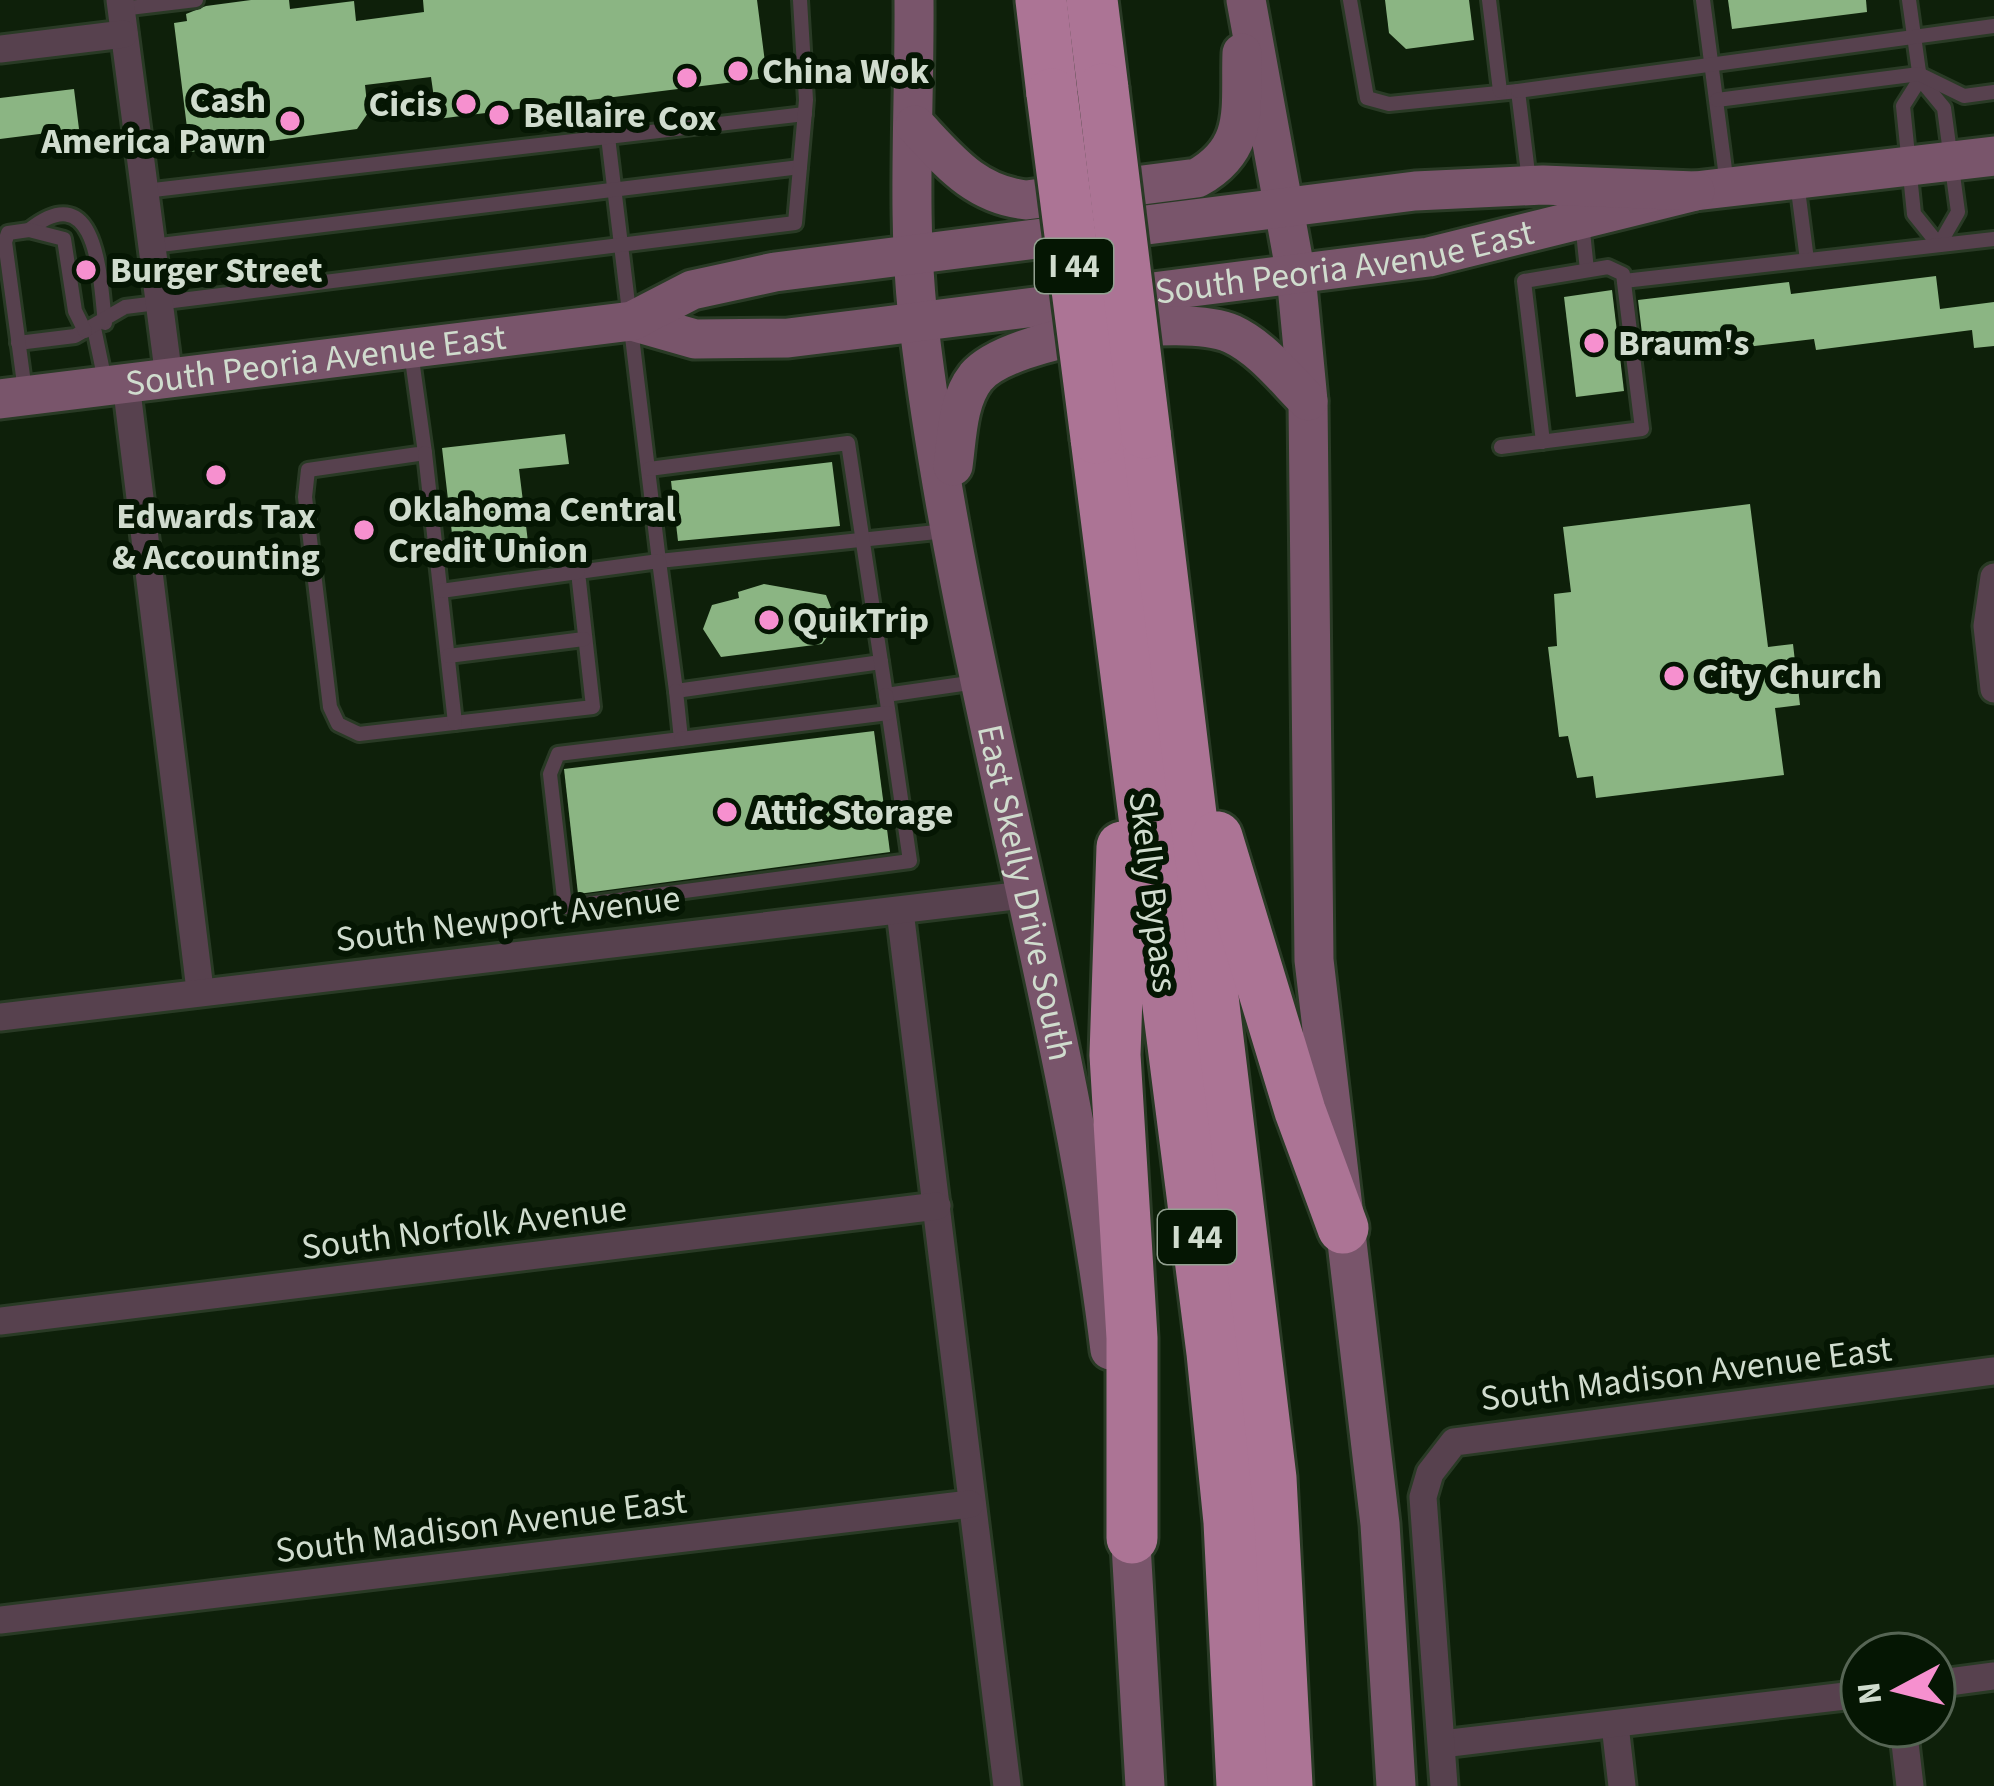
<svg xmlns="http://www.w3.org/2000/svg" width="1994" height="1786" font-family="'Source Sans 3',sans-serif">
	<rect width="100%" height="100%" fill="#0e200a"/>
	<g fill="#8bb583">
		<path d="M251,0H289L290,9L354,1L356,21L424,12L423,0H757L767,78L437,119L431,77L365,85L368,113L357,129L190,152L174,23L187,21L186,14L206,6Z"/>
		<path d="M1385,0H1469L1474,40L1406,49L1389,33Z"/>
		<path d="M1728,0H1866L1867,12L1732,29Z"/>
		<path d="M74,89L79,129L0,139V98Z"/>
		<path d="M1936,276L1940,309L1994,302V346L1974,348L1972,330L1816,350L1814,339L1645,359L1638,300L1789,282L1791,294Z"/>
		<path d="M1612,290L1624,391L1576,397L1564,297Z"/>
		<path d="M565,434L569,464L519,469L528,542L454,551L442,448Z"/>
		<path d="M832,462L840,526L678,541L671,481Z"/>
		<path d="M1750,504L1768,647L1793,644L1800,705L1775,708L1784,775L1596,798L1593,776L1577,778L1568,736L1559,737L1548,647L1557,646L1554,594L1571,592L1563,527Z"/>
		<path d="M764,584L826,595L834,615L830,633L822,644L721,657L703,629L712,605L739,598L738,592Z"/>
		<path d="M874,731L890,852L578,894L564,769Z"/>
	</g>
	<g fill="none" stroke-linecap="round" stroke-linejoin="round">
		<defs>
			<g id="service">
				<path d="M1350,0L1367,98L1389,104L1518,91L1529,181"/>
				<path d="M1489,0L1500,91"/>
				<path d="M1703,0L1727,185"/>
				<path d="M1909,0L1920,79L1944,108L1958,212L1939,245L1914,214L1903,106L1920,79"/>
				<path d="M121,9L196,0"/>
				<path d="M1518,91L1994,26"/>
				<path d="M1717,100L1919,74L1964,96L1994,92"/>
				<path d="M608,137L659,561L946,531"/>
				<path d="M1797,182L1807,260"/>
				<path d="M145,191L805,114"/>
				<path d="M1582,222L1587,270"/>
				<path d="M29,230C99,174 100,282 105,323"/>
				<path d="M152,246L800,167"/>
				<path d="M1624,281L1994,239"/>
				<path d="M94,328L105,381"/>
				<path d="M18,343L75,336L125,307L795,223L806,100L800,0"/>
				<path d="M411,352L425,453L308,470L305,497L330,707L338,724L359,734L593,707L578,572L659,561L676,691L881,662"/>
				<path d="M25,391L5,242L8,233L29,230L64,239L75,311L85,331"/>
				<path d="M1501,447L1642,429L1623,274L1608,267L1524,281L1543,442"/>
				<path d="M425,453L455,723"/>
				<path d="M649,469L848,443L886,695L976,682"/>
				<path d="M441,591L578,572"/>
				<path d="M448,656L584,639"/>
				<path d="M676,691L681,739L558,754L550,774L565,907L910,861L886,695"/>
				<path d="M681,739L888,713"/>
			</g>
			<g id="minor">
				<path d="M120,0L169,378"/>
				<path d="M0,49L124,34"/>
				<path d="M126,383L200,990"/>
				<path d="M1994,577L1987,626L1994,689"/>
				<path d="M900,911L1007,1786"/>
				<path d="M0,1017L1024,895"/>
				<path d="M0,1321L937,1206"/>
				<path d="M0,1620L970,1504"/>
				<path d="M1934,1684L1994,1676"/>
				<path d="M1615,1725L1622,1786"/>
				<path d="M1903,1726L1910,1786"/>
				<path d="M1442,1744L1862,1694"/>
				<path d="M1444,1786L1423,1497L1430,1473L1454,1442L1994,1371"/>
			</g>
			<g id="secondary">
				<path id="s1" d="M914,0C915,107 906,220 919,326C960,672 1068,1005 1110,1350"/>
				<path d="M1246,0L1296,275L1308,401L1314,960L1380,1524L1396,1786"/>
				<path d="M915,125C949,161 974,194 1026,200L1197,178C1251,148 1240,107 1242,53"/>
				<path id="s2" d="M632,321L695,339L788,338L877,327L1429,257L1695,191L1994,156"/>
				<path id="s3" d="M0,399L632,321L692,290L775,272L1415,191L1543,185L1695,191"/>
				<path d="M953,466C957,437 957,401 976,377C1010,336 1184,312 1232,334C1262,348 1285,378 1308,401"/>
				<path d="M1129,1510L1145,1786"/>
			</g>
			<g id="motorway">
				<path d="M1041,0L1052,94"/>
				<path d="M1092,0L1103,89"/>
				<path d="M1145,433L1271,1478L1287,1786"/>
				<path d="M1096,438L1212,1353L1229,1522L1242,1786"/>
				<path d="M1217,837L1300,1111L1343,1228"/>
				<path d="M1122,847L1115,1055L1132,1338V1538"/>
			</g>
		</defs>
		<use href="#service" stroke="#293a25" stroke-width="20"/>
		<use href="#minor" stroke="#293a25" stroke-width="33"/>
		<use href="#secondary" stroke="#293a25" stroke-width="45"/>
		<use href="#motorway" stroke="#293a25" stroke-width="57"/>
		<use href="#service" stroke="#57414e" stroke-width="14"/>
		<use href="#minor" stroke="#57414e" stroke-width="27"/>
		<use href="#secondary" stroke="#79556b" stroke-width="39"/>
		<use href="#motorway" stroke="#ac7495" stroke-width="51"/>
		<defs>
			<g id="motorway-bridge">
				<path d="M1103,89L1145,433"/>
				<path d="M1052,94L1096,438"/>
			</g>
		</defs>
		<use href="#motorway-bridge" stroke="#293a25" stroke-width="57" stroke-linecap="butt"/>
		<use href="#motorway-bridge" stroke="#ac7495" stroke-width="51"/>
	</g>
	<g fill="#f690cf" stroke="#051603" stroke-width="4.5">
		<circle cx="738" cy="71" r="12"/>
		<circle cx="687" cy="78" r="12"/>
		<circle cx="466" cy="104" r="12"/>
		<circle cx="499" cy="115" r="12"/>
		<circle cx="290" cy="121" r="12"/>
		<circle cx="86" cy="270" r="12"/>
		<circle cx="1594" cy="343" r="12"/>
		<circle cx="216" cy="475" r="12"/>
		<circle cx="364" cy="530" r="12"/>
		<circle cx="769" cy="620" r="12"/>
		<circle cx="1674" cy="676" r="12"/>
		<circle cx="727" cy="812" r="12"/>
	</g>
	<g text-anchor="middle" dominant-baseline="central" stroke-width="12" stroke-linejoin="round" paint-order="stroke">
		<g fill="#051603" stroke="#93a191" stroke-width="3">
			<rect x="1035" y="239" width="78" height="54" rx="9"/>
			<rect x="1158" y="1210" width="78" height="54" rx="9"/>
		</g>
		<g font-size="33" font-weight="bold" fill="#d0dcce">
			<text x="1074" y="266">I 44</text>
			<text x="1197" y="1237">I 44</text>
		</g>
		<g font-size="36" font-weight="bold" fill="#d0dcce" stroke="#051603" text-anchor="start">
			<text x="762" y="71">China Wok</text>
			<text x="266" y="100" text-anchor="end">Cash<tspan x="266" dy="41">America Pawn</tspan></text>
			<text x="442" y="104" text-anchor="end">Cicis</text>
			<text x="523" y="115">Bellaire</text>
			<text x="687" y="118" text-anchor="middle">Cox</text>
			<text x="110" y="270">Burger Street</text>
			<text x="1618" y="343">Braum's</text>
			<text x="388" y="509">Oklahoma Central<tspan x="388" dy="41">Credit Union</tspan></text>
			<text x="216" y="516" text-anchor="middle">Edwards Tax<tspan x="216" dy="41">&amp; Accounting</tspan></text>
			<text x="793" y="620">QuikTrip</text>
			<text x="1698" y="676">City Church</text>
			<text x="751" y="812">Attic Storage</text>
		</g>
		<g font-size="36" fill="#d0dcce" stroke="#051603">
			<text stroke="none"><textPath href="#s2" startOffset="720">South Peoria Avenue East</textPath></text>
			<text stroke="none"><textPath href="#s3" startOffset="318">South Peoria Avenue East</textPath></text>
			<text transform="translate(1153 892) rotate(83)">Skelly Bypass</text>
			<text stroke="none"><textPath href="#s1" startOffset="903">East Skelly Drive South</textPath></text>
			<text transform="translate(508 919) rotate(-7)">South Newport Avenue</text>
			<text transform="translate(464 1228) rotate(-7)">South Norfolk Avenue</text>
			<text transform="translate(1686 1374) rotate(-7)">South Madison Avenue East</text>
			<text transform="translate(481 1526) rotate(-7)">South Madison Avenue East</text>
		</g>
	</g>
	<g transform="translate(1898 1690) rotate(263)"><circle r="57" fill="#051603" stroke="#566554" stroke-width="3"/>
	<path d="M0-9L21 45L0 30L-21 45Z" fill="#f690cf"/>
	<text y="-18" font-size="33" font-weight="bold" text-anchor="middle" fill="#d0dcce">N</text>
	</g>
</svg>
